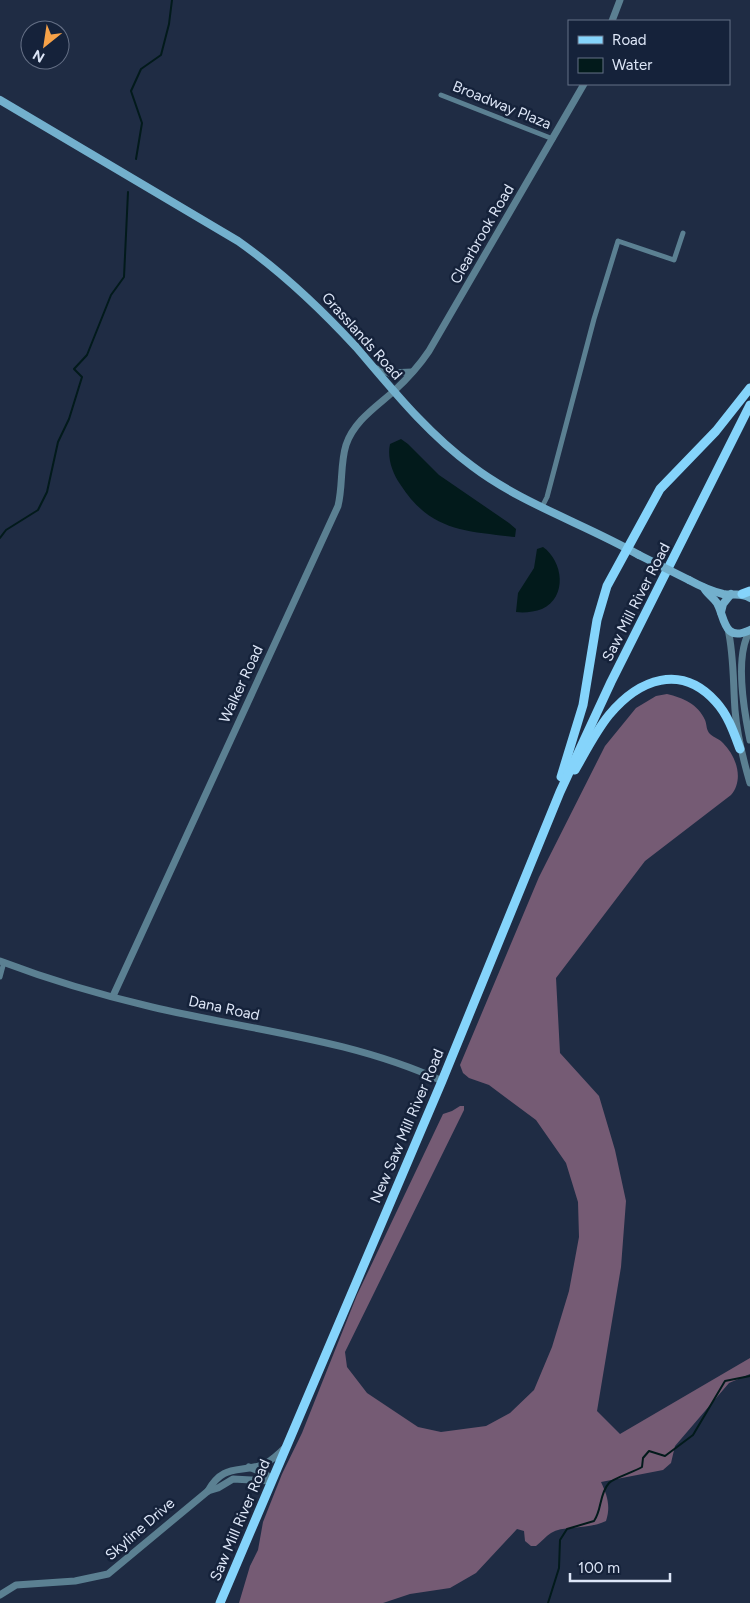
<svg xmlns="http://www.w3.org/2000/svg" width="750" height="1603" font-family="Figtree,sans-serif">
	<rect width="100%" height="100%" fill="#1f2c44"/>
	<path fill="#755b74" d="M667,694C683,698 698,704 705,720C707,725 706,730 710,734C714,738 720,739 723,743C737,757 744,780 731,795L645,861L556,978L560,1053L599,1096L615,1150L626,1201L621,1267L597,1411L620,1434L750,1358V1374L729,1383L675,1446L671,1463L663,1470L601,1482C607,1495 611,1506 606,1521C587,1530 564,1525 551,1533C546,1536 541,1542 536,1546H531L525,1541L524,1531L517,1529L476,1573L450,1588L410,1594L383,1603H239L250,1566L258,1550L263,1522L282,1474L302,1433L357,1295L443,1114L452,1111L460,1106H464V1110L345,1352L347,1367L367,1393L418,1427L441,1432L486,1426L510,1413L534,1390L552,1347L569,1291L579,1237L578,1202L566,1163L536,1120L489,1085L469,1078L463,1073L460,1065L539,877L605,746L636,708L656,696Z"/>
	<g fill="#021a1b">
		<path d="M401,439L408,444L439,475L509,523L516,529L515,537C464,531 430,531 400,484C392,473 387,457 390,444Z"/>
		<path d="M543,547C563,561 568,597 542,609C534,612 524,613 516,612L518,593L534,568L537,549Z"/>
	</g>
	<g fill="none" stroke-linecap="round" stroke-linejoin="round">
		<g stroke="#021a1b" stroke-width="2">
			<path d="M136,159L142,123L131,91L141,69L161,55L169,24L172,0"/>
			<path d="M0,538L6,530L38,510L47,492L58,442L69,419L82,377L74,369L87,355L111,295L124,277L128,192"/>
			<path d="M548,1603L559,1568L560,1540L567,1529L594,1521C602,1510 599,1494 609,1483C614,1478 634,1472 642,1467L643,1458L649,1451L665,1456L693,1435L725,1381L750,1376"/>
		</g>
		<g stroke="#5b8092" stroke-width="5">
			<path d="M441,95L553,139"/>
			<path d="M542,507L547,497L594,319L618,241L674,260L683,233"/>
			<path d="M0,977L4,962"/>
		</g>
		<g stroke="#5b8092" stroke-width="7">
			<path d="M612,21L620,0"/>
			<path d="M374,368L389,373L412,372"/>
			<path d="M728,629C734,656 733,682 735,710C737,735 743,759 750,783"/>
			<path d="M750,631C734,656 744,711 750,740"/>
			<path d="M0,961C50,980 101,995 152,1007C249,1030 351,1039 442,1081"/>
			<path d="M113,996L338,506C343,486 340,464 346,445C354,421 376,407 394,391C407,379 419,366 429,351L584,84"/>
			<path d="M249,1467L266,1474L271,1481"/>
			<path d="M208,1491C223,1464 238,1473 262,1465C271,1462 278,1454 285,1448"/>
			<path d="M0,1595L16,1585L75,1581L108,1574L208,1491L218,1488L233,1479L271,1481"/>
		</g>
		<g stroke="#73b0cd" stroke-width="8">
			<path d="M0,100L238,241C282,272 320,308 356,347C392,389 427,433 472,466C522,504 585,524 639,555"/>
			<path d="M689,580C700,586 711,591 723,594C733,596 741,592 750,598"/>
			<path d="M704,588C707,594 713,597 717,603C725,617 723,643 750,630"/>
			<path d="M721,612L723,604L731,594"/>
		</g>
		<g stroke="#85d4fb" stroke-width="9">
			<path d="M742,594L750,591"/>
			<path d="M575,770C586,751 596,731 609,715C639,679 681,663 716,702C728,715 734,733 740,749"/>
			<path d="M561,777L583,705L597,620L607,586L660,489L716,431L750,388"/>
			<path d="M220,1603L442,1081L560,792L611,682L750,405"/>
		</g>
		<path stroke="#73b0cd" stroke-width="8" d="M639,555L689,580"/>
	</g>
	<g text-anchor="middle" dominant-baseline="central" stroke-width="5" stroke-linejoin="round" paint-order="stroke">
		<g font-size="15" fill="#dde6f7" stroke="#15223a">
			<text transform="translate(502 105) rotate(22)">Broadway Plaza</text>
			<text transform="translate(482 234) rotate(-60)">Clearbrook Road</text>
			<text transform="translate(362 336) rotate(48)">Grasslands Road</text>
			<text transform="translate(636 602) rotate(-63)">Saw Mill River Road</text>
			<text transform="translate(241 684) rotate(-65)">Walker Road</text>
			<text transform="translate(224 1008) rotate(12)">Dana Road</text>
			<text transform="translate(407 1126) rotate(-67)">New Saw Mill River Road</text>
			<text transform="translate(240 1520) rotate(-67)">Saw Mill River Road</text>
			<text transform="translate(140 1529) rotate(-41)">Skyline Drive</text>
		</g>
	</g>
	<rect x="568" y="20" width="162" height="65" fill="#15223a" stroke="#657086"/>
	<rect x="578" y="36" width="25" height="8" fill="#85d4fb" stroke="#657086"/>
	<text x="612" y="45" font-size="15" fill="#dde6f7">Road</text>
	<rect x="578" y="58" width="25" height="15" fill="#021a1b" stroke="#657086"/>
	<text x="612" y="70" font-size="15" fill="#dde6f7">Water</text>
	<g transform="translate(45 45) rotate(210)"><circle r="24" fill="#15223a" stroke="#657086"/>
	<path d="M0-4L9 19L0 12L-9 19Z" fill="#f7a248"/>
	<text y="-8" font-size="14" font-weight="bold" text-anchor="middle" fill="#dde6f7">N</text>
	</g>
	<path d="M570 1573v8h100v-8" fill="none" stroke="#dde6f7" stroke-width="2.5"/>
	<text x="578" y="1573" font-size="15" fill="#dde6f7" stroke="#15223a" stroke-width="4" paint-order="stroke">100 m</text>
</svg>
